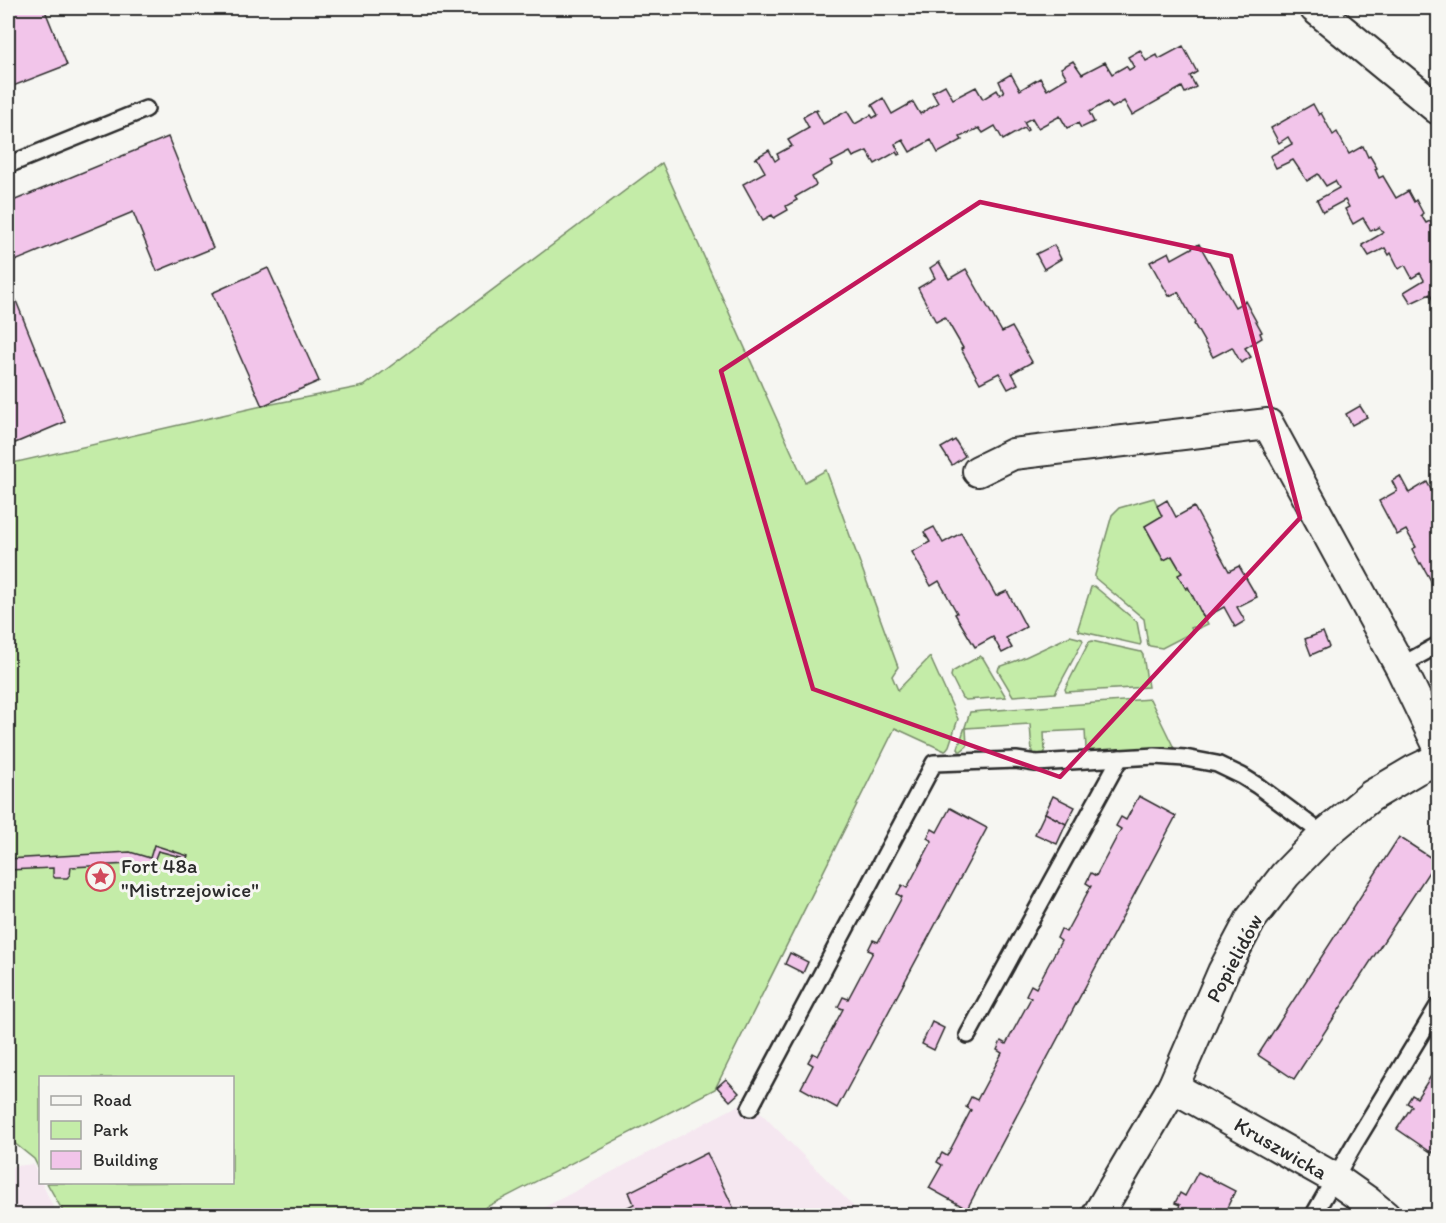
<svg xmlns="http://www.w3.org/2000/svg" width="1446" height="1223" font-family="Itim,sans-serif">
	<rect width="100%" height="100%" fill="#f6f6f2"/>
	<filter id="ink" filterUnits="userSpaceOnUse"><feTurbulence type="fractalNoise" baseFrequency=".0167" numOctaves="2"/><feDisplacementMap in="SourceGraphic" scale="12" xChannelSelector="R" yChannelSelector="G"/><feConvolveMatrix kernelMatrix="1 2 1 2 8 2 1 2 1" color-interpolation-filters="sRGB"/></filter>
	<g filter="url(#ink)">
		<g fill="#f5e7f0">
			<path d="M741,1104L759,1111L852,1205L858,1215L528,1216Z"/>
			<path d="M33,1164L40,1179V1182L42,1183L57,1215H8V1167Z"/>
		</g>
		<g fill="#c4eca8" stroke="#788c6a" stroke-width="1.5">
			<path d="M662,163L805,482L826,470L898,667L892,676L898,690L930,657L958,719L949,746L945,751L895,728L715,1089L471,1215H65L47,1183L232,1182V1078H40V1171L34,1159L8,1138V464L262,406L364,386Z"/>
			<path d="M1154,498L1162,516L1145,526L1163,560L1172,556L1182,573L1179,575L1188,587L1208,624L1195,630L1194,627L1191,628L1193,632L1162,648L1150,646L1148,645L1144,619L1095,578V575L1112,515L1119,508Z"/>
			<path d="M1094,586L1137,622L1141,643L1140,645L1079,631L1078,628L1091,587Z"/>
			<path d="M1070,636L1082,639L1083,641L1055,693L1013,696L998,671L999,667L1021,659Z"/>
			<path d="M1092,641L1141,652L1143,655L1148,687L1066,692L1065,689L1089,642Z"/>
			<path d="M980,656L983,658L1006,697L966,700L962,698L951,676L952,672Z"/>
			<path d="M1150,699L1175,750L1090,753L1086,749L1085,730L1044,732L1045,752L1042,756H1037L1032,752L1030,724L966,728L967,746L961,751H959L958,748L970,712Z"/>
		</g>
		<g fill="#f2c5ea" stroke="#2b2b2b" stroke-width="1.5">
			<path d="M8,8H44L67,65L8,88Z"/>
			<path d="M1183,46L1197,72L1190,76L1196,87L1185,93L1182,87L1132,115L1124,101L1112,108L1107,102L1089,112L1094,122L1081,128L1078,123L1067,128L1060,116L1038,128L1032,118L1024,122L1028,130L1026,131L1024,128L1003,140L995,126L983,133L979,128L960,137L962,140L938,153L931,140L910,152L903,140L895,144L900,154L898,155L896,152L875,164L867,151L853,157L850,152L831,162L833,165L812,177L816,185L795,197L797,200L786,206L788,210L774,218L772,215L763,220L743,184L765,172L757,158L754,159L769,150L775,161L779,158L777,154L792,146L788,140L809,128L803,117L817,109L818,110L816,111L823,124L847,111L855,124L871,115L873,118L878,115L872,105L883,98L892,114L913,102L920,114L938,103L932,92L945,85L953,99L976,87L983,99L997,90L1000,95L1004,92L999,81L1011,74L1020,90L1040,78L1047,90L1067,78L1061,68L1073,61L1082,74L1105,62L1112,74L1126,66L1129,70L1134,67L1128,57L1140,50L1146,61L1157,55L1159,59Z"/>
			<path d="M1313,104L1319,115L1321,113L1333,135L1337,132L1349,154L1363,146L1368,157L1370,156L1377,168L1375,169L1379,178L1383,176L1396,198L1408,191L1414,202L1416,200L1423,213L1421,215L1426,223L1430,221L1438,237V310L1430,294L1411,303L1404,292L1424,280L1420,273L1412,278L1405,265L1399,269L1391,253L1389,255L1385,248L1369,256L1362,245L1383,233L1379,227L1371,231L1363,218L1353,224L1345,209L1349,207L1345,200L1323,212L1317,200L1339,188L1335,181L1326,186L1318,174L1307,181L1293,160L1276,168L1270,156L1292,144L1288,137L1279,143L1271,128Z"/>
			<path d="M168,137L213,248L157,271L133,212L8,264V203Z"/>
			<path d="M1199,244L1235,307L1245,301L1262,332L1260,333L1262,338L1245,348L1251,357L1241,363L1232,347L1213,357L1194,324L1195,323L1178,292L1169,296L1150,262L1169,252L1172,259Z"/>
			<path d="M1054,245L1061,259L1044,269L1036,254Z"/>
			<path d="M939,262L949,279L966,269L1002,332L1012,327L1032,362L1012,373L1018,384L1008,389L999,373L980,383L961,349L963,348L945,317L936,322L918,288L935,278L930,268Z"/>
			<path d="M268,268L319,381L262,406L212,293Z"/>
			<path d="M8,281L65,422L8,446Z"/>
			<path d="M1360,406L1367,417L1352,425L1346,414Z"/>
			<path d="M955,440L965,456L952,465L941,448Z"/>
			<path d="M1400,476L1409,493L1427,482L1438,503V593L1421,563L1420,564L1412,549L1416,547L1406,530L1397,535L1379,501L1397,491L1392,481Z"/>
			<path d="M1167,500L1176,517L1194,507L1229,571L1239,566L1257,597L1237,607L1245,621L1235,627L1224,607L1204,618L1188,587L1186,589L1178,575L1182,573L1172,556L1164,560L1145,526L1162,516L1157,506Z"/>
			<path d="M934,527L943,543L961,533L996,596L1007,591L1026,627L1006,638L1012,648L1002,653L993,637L975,647L955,614L957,613L939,581L931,586L912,552L930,542L924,532Z"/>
			<path d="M1323,632L1329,647L1311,655L1305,639Z"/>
			<path d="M1053,796L1075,807L1066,824L1045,813Z"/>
			<path d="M1139,796L1176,816L967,1209L929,1188L942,1165L937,1162L942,1153L947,1156L971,1110L966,1107L971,1097L977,1100L1002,1053L997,1050L1001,1041L1006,1044L1031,998L1026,995L1031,985L1036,988L1061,941L1057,938L1061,929L1066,932L1091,886L1086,883L1091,873L1096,876L1121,829L1116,826L1121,817L1126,820Z"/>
			<path d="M950,808L987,828L837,1108L801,1088L813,1065L808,1062L813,1053L818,1056L843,1009L838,1007L843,997L848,999L873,952L868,950L873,940L878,942L902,897L897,894L902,885L907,888L932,841L927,838L932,829L937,832Z"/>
			<path d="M1045,813L1066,824L1057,844L1035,834Z"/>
			<path d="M1399,837L1436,861L1294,1079L1258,1055Z"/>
			<path d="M154,845L188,856L185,861L181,857L158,851L154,861L150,863L71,867L70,875L67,878H55L53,876V868L8,870V859L130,852L150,858Z"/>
			<path d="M790,953L808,962L803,973L785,964Z"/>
			<path d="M932,1022L944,1028L934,1050L922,1044Z"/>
			<path d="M1438,1065V1143L1432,1153L1397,1129L1412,1106L1407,1103L1412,1095L1417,1098Z"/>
			<path d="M726,1079L739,1093L730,1101L717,1087Z"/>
			<path d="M707,1153L735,1211L725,1216H610L634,1204L629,1192Z"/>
			<path d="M1198,1172L1235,1191L1223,1216H1175L1180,1205L1175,1203L1180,1193L1185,1196Z"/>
		</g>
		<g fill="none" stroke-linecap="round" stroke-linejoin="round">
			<defs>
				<g id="lane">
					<path d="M8,165L146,109"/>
					<path d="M1400,666L1438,645"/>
					<path d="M968,1035L1120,758"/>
					<path d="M750,1108L934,763L1016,760L1036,763L1155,756L1185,758L1217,764L1242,776L1258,786L1324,835"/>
					<path d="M1313,1216L1355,1143L1438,1006"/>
				</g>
				<g id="street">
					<path d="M1315,8L1438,109"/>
					<path d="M978,471L1013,454L1268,424L1400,666L1438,745"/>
					<path d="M1173,1087L1334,1178L1368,1202L1385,1216"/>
					<path d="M1097,1216L1173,1087L1223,972L1251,919L1285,875L1324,835L1371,796L1415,770L1438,759"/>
				</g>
			</defs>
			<use href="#lane" stroke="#2b2b2b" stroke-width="20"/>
			<use href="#street" stroke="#2b2b2b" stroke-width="34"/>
			<use href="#lane" stroke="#f6f6f2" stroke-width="15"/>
			<use href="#street" stroke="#f6f6f2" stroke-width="30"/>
		</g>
	</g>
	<path fill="none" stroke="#c2185b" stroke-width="4.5" stroke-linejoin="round" d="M980,202L1231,256L1300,518L1060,777L813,689L721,371Z"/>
	<defs>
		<symbol id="sight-ring" viewBox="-11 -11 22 22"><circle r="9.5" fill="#f6f6f2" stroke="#d1495b" stroke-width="1.5"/><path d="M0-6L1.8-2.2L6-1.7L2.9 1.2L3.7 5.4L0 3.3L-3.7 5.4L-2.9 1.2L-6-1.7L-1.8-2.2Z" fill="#d1495b"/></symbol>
	</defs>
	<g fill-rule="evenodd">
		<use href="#sight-ring" x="84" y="860" width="33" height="33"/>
	</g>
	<g text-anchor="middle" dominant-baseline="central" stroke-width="6" stroke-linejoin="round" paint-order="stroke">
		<g font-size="21" fill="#2b2b2b" stroke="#f6f6f2" text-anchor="start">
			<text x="121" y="865">Fort 48a<tspan x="121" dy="24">"Mistrzejowice"</tspan></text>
		</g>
		<g font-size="21" fill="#2b2b2b" stroke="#f6f6f2">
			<text transform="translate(1234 958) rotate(-62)">Popielidów</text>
			<text transform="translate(1281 1148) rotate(30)">Kruszwicka</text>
		</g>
	</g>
	<rect width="1446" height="1223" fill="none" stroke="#f6f6f2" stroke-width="30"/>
	<rect x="15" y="15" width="1416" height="1193" fill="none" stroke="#2b2b2b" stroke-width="2" filter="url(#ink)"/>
	<rect x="39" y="1076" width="195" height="108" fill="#f6f6f2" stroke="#a5a5a2" stroke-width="1.5"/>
	<rect x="51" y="1096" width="30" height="9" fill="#f6f6f2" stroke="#a5a5a2" stroke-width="1.5"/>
	<text x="93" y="1106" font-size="18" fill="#2b2b2b">Road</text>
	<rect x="51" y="1121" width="30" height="18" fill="#c4eca8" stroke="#a5a5a2" stroke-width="1.5"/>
	<text x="93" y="1136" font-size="18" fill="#2b2b2b">Park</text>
	<rect x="51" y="1151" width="30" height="18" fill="#f2c5ea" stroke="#a5a5a2" stroke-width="1.5"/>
	<text x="93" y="1166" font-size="18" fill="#2b2b2b">Building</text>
</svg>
